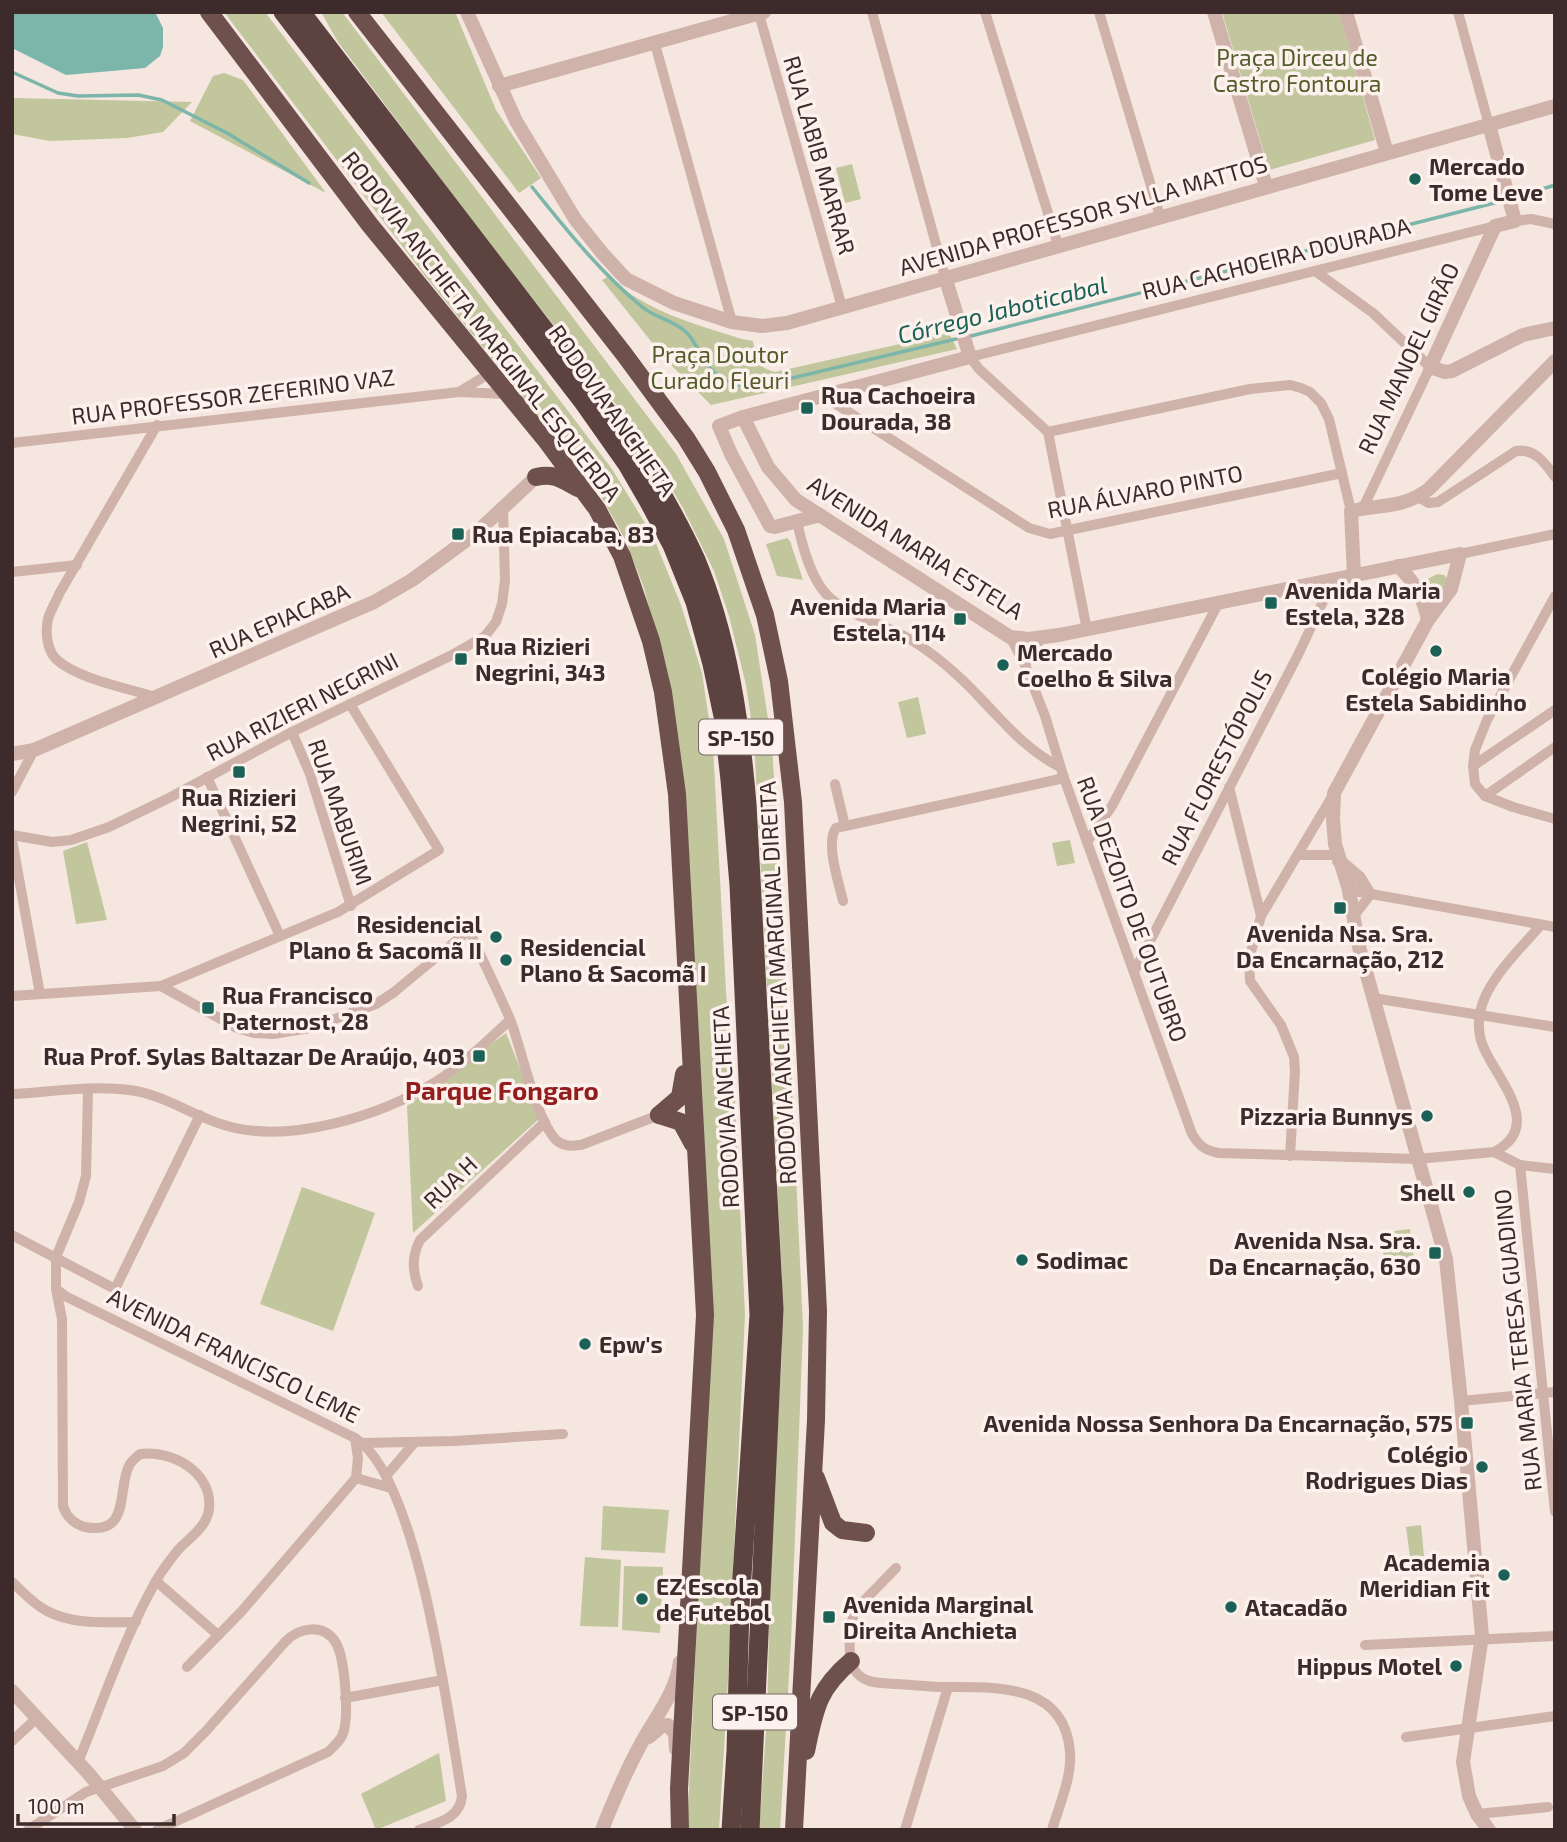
<svg xmlns="http://www.w3.org/2000/svg" width="1567" height="1842" font-family="'Exo 2',sans-serif">
	<rect width="100%" height="100%" fill="#f5e6df"/>
	<g fill="#c1c69d">
		<path d="M224,12H265L612,469L653,536L681,605L702,673L713,746L726,992L735,1100L745,1315L727,1700L719,1830H687L708,1401L673,704L644,588L626,541L602,498L571,456L425,276Z"/>
		<path d="M321,12H342L676,454L724,539L755,635L772,745L790,1043L803,1328L791,1641L780,1830H759L767,1716L771,1548L782,1352V1277L754,739L746,685L729,616L714,571L683,508L637,431L479,230L338,42Z"/>
		<path d="M381,12H455L496,110L541,178L519,193Z"/>
		<path d="M1222,12H1339L1375,140L1269,170Z"/>
		<path d="M224,73L243,80L326,193L190,121L213,76Z"/>
		<path d="M12,98L192,102L163,132L127,138L50,141L12,134Z"/>
		<path d="M852,164L861,199L845,203L836,168Z"/>
		<path d="M609,276C645,312 696,324 742,339L753,341C756,359 756,367 775,372L949,333L957,349L711,405L666,360L602,280Z"/>
		<path d="M787,538L790,541L803,580L777,576L766,544Z"/>
		<path d="M1437,574L1444,575L1449,580L1431,606L1422,582Z"/>
		<path d="M918,697L926,734L907,738L898,702Z"/>
		<path d="M1070,840L1075,863L1057,866L1052,843Z"/>
		<path d="M87,842L107,920L76,924L63,851Z"/>
		<path d="M506,1033L540,1118L413,1233L407,1106Z"/>
		<path d="M302,1187L375,1213L333,1331L260,1304Z"/>
		<path d="M1410,1229L1416,1273L1387,1276L1380,1233Z"/>
		<path d="M603,1506L669,1510L665,1553L601,1550Z"/>
		<path d="M1421,1525L1424,1556L1410,1557L1406,1527Z"/>
		<path d="M585,1557L621,1560L618,1627L580,1626Z"/>
		<path d="M624,1566L663,1567L660,1633L622,1630Z"/>
		<path d="M439,1753L446,1801L376,1830L361,1794Z"/>
	</g>
	<path fill="#7cb5aa" d="M12,12H155L163,28V47L160,56L145,68L66,75L12,48Z"/>
	<g fill="none" stroke-linecap="round" stroke-linejoin="round">
		<g stroke="#7cb5aa" stroke-width="3.5">
			<path d="M12,72L58,93L78,96L138,95L162,100L227,133L309,183"/>
			<path d="M532,187C566,229 599,271 641,306C654,318 675,320 687,333C693,339 697,348 702,356C715,379 733,388 759,386L960,338"/>
			<path d="M1513,198L1555,185"/>
			<path d="M967,337L1506,200"/>
		</g>
		<g stroke="#cfb2aa" stroke-width="10">
			<path d="M872,12L945,277"/>
			<path d="M985,12L1058,245"/>
			<path d="M1099,12L1160,216"/>
			<path d="M1458,12L1489,125"/>
			<path d="M759,14L842,307"/>
			<path d="M655,44L732,322"/>
			<path d="M1515,221L1531,219L1555,224"/>
			<path d="M1315,271L1373,313L1430,367L1363,508"/>
			<path d="M459,392L490,373"/>
			<path d="M825,397L1029,528L1050,534L1342,473"/>
			<path d="M157,425L59,594C56,602 50,611 48,619C45,632 47,651 57,660C80,680 129,688 158,698"/>
			<path d="M1048,432L1250,389L1290,385L1301,388L1310,392L1321,403L1329,419L1351,511"/>
			<path d="M12,443L459,392L507,394"/>
			<path d="M1418,497L1429,503L1438,502L1516,451C1535,448 1545,463 1555,477"/>
			<path d="M797,521C802,545 810,577 827,595C845,614 883,624 906,637C936,654 961,677 984,702C1008,727 1028,751 1060,767"/>
			<path d="M1460,554L1555,534"/>
			<path d="M12,572L77,565"/>
			<path d="M1555,596L1487,720L1475,750L1473,766L1475,784L1485,796L1513,807L1555,819"/>
			<path d="M1087,630L1048,432L979,369L970,357L1495,226"/>
			<path d="M1010,637L1025,665L1045,716L1064,778L1192,1134C1200,1147 1205,1150 1219,1153L1417,1159L1494,1152C1546,1126 1495,1077 1483,1046C1479,1036 1478,1024 1480,1014C1484,983 1520,949 1540,926"/>
			<path d="M1025,665L1041,638"/>
			<path d="M292,732L310,774L351,906"/>
			<path d="M1473,766L1555,710"/>
			<path d="M207,777L280,936"/>
			<path d="M835,784L845,826"/>
			<path d="M1229,787L1261,916"/>
			<path d="M12,792L34,750"/>
			<path d="M1485,796L1555,747"/>
			<path d="M12,835L52,842L71,840L109,827L169,798L292,732L450,656L485,636L496,622L502,604L505,580L503,509"/>
			<path d="M12,840L40,994"/>
			<path d="M1087,842L1112,806L1219,602"/>
			<path d="M1299,855H1337"/>
			<path d="M1349,890L1555,927"/>
			<path d="M843,901C839,883 825,843 836,828L1064,778"/>
			<path d="M1353,917L1371,894"/>
			<path d="M1134,972L1298,655L1333,580"/>
			<path d="M161,986L237,1028L254,1033L273,1034L310,1028L376,1004L393,993L469,930C482,959 497,989 510,1019C522,1049 535,1118 556,1140C564,1147 572,1146 581,1145L659,1115"/>
			<path d="M12,996L161,986L338,912L439,850L350,704"/>
			<path d="M1373,998L1555,1027"/>
			<path d="M12,1094C50,1092 91,1085 129,1090C163,1094 191,1115 224,1125C288,1145 381,1116 437,1081C464,1064 487,1041 510,1020"/>
			<path d="M1494,1152L1520,1165L1555,1169"/>
			<path d="M1290,1156L1295,1071L1294,1057L1281,1025L1250,981L1249,959L1261,916L1333,795"/>
			<path d="M1520,1165L1555,1512"/>
			<path d="M12,1235L115,1289L200,1115"/>
			<path d="M418,1286C412,1270 412,1255 420,1240L545,1122"/>
			<path d="M56,1289L67,1297L355,1438C419,1477 449,1721 462,1796C460,1819 437,1823 419,1830"/>
			<path d="M1461,1401L1555,1392"/>
			<path d="M363,1443L454,1441L563,1434"/>
			<path d="M386,1476L415,1442"/>
			<path d="M356,1478L391,1488"/>
			<path d="M896,1568L854,1611C851,1627 846,1654 854,1669C862,1684 881,1683 897,1684C914,1685 932,1687 950,1687C1000,1687 1065,1685 1070,1752C1072,1777 1059,1806 1052,1830"/>
			<path d="M156,1581L218,1635"/>
			<path d="M12,1582C23,1592 33,1604 47,1611C73,1625 107,1622 136,1622"/>
			<path d="M1365,1645L1555,1636"/>
			<path d="M187,1667L241,1612L356,1478L358,1458L355,1438"/>
			<path d="M345,1698L443,1680"/>
			<path d="M1406,1737L1555,1716"/>
			<path d="M12,1741L38,1717"/>
			<path d="M78,1762C103,1702 124,1637 156,1581C162,1570 170,1560 178,1550C189,1538 207,1527 209,1509C213,1472 172,1450 140,1454C137,1457 131,1461 129,1466C117,1489 131,1536 85,1527C74,1524 66,1516 63,1506L62,1319L56,1289V1257L79,1202L86,1176L88,1090"/>
			<path d="M1477,1814L1548,1807"/>
			<path d="M28,1830L86,1792L163,1766L184,1753L206,1731L285,1642C299,1627 324,1623 336,1643C345,1659 350,1720 342,1736C339,1742 333,1747 328,1752L157,1830"/>
			<path d="M905,1830L948,1687"/>
		</g>
		<g stroke="#cfb2aa" stroke-width="14">
			<path d="M467,12L516,121L575,219L603,254L626,279L674,303L732,322L762,326L787,323L1555,106"/>
			<path d="M1214,12L1266,186"/>
			<path d="M1346,12L1387,153"/>
			<path d="M499,86L764,12"/>
			<path d="M1489,125L1515,221L1495,226L1430,367L1445,372L1452,371L1523,335L1555,328"/>
			<path d="M743,417L768,467L796,500L1010,637L1029,639L1059,635L1460,554L1451,589L1428,620L1334,793L1333,819L1335,844L1349,890L1358,943L1446,1259L1461,1401L1482,1636L1463,1762L1469,1796L1477,1814L1489,1830"/>
			<path d="M820,515L775,527L770,526L731,454L719,426L743,417L970,357L945,277"/>
			<path d="M1398,566C1414,581 1424,599 1428,620"/>
			<path d="M1354,575L1351,511C1382,504 1402,509 1429,489L1555,361"/>
			<path d="M12,754L34,750L374,602L412,580L476,533L536,477"/>
			<path d="M1339,861L1359,878L1368,893"/>
			<path d="M12,1691L89,1774L135,1830"/>
			<path d="M649,1737L662,1726L668,1725L675,1734L676,1749"/>
			<path d="M602,1830C614,1799 627,1769 643,1740C657,1715 676,1692 680,1662"/>
		</g>
		<g stroke="#6e504d" stroke-width="18">
			<path d="M209,12L370,225L545,439L597,509L622,556L651,641L663,692L677,794L705,1315L679,1789L680,1830"/>
			<path d="M357,12L624,354L686,438L707,472L736,530L765,615L779,681L793,802L818,1311L816,1420L794,1830"/>
			<path d="M536,477C555,473 561,479 578,488"/>
			<path d="M659,1115L680,1097L684,1074"/>
			<path d="M659,1115L681,1122L693,1144"/>
			<path d="M816,1478L833,1523L842,1530L866,1533"/>
			<path d="M806,1751C815,1709 817,1690 851,1661"/>
		</g>
		<g stroke="#5d4340" stroke-width="19">
			<path d="M283,12L584,403L627,464L649,502L672,545L695,602L712,664L723,716L730,780L739,885L759,1315L740,1607L736,1751L731,1830"/>
			<path d="M301,12L632,444C655,481 678,520 696,560C728,637 740,721 747,804L774,1309L750,1830"/>
		</g>
	</g>
	<g fill="#1b6156" stroke="#fcf1ed" stroke-width="2.5">
		<circle cx="1415" cy="179" r="7"/>
		<rect x="800" y="401" width="14" height="14" rx="3.5"/>
		<rect x="451" y="527" width="14" height="14" rx="3.5"/>
		<rect x="1264" y="596" width="14" height="14" rx="3.5"/>
		<rect x="953" y="612" width="14" height="14" rx="3.5"/>
		<circle cx="1436" cy="651" r="7"/>
		<rect x="454" y="652" width="14" height="14" rx="3.5"/>
		<circle cx="1003" cy="665" r="7"/>
		<rect x="232" y="765" width="14" height="14" rx="3.5"/>
		<rect x="1333" y="901" width="14" height="14" rx="3.5"/>
		<circle cx="496" cy="937" r="7"/>
		<circle cx="506" cy="960" r="7"/>
		<rect x="201" y="1001" width="14" height="14" rx="3.5"/>
		<rect x="472" y="1049" width="14" height="14" rx="3.5"/>
		<circle cx="1427" cy="1116" r="7"/>
		<circle cx="1469" cy="1192" r="7"/>
		<rect x="1428" y="1246" width="14" height="14" rx="3.5"/>
		<circle cx="1022" cy="1260" r="7"/>
		<circle cx="585" cy="1344" r="7"/>
		<rect x="1460" y="1416" width="14" height="14" rx="3.5"/>
		<circle cx="1482" cy="1467" r="7"/>
		<circle cx="1504" cy="1575" r="7"/>
		<circle cx="642" cy="1599" r="7"/>
		<circle cx="1231" cy="1607" r="7"/>
		<rect x="822" y="1610" width="14" height="14" rx="3.5"/>
		<circle cx="1456" cy="1666" r="7"/>
	</g>
	<g text-anchor="middle" dominant-baseline="central" stroke-width="7" stroke-linejoin="round" paint-order="stroke">
		<g fill="#fcf1ed" stroke="#766664" stroke-width="2">
			<rect x="699" y="719.5" width="84" height="35" rx="5"/>
			<rect x="713" y="1694.5" width="84" height="35" rx="5"/>
		</g>
		<g font-size="21" font-weight="bold" fill="#3c2b2a">
			<text x="741" y="737">SP-150</text>
			<text x="755" y="1712">SP-150</text>
		</g>
		<g font-size="23" fill="#555c2b" stroke="#fcf1ed">
			<text x="1297" y="57">Praça Dirceu de<tspan x="1297" dy="26">Castro Fontoura</tspan></text>
			<text x="720" y="354">Praça Doutor<tspan x="720" dy="26">Curado Fleuri</tspan></text>
		</g>
		<g font-size="23" fill="#3c2b2a" stroke="#fcf1ed">
			<text transform="translate(820 155) rotate(74)">RUA LABIB MARRAR</text>
			<text transform="translate(1083 215) rotate(-16)">AVENIDA PROFESSOR SYLLA MATTOS</text>
			<text transform="translate(1276 258) rotate(-14)">RUA CACHOEIRA DOURADA</text>
			<text transform="translate(482 326) rotate(52)">RODOVIA ANCHIETA MARGINAL ESQUERDA</text>
			<text transform="translate(1408 358) rotate(-65)">RUA MANOEL GIRÃO</text>
			<text transform="translate(233 396) rotate(-7)">RUA PROFESSOR ZEFERINO VAZ</text>
			<text transform="translate(613 410) rotate(55)">RODOVIA ANCHIETA</text>
			<text transform="translate(1145 491) rotate(-11)">RUA ÁLVARO PINTO</text>
			<text transform="translate(916 547) rotate(32)">AVENIDA MARIA ESTELA</text>
			<text transform="translate(279 620) rotate(-24)">RUA EPIACABA</text>
			<text transform="translate(302 706) rotate(-27)">RUA RIZIERI NEGRINI</text>
			<text transform="translate(1216 767) rotate(-63)">RUA FLORESTÓPOLIS</text>
			<text transform="translate(341 812) rotate(71)">RUA MABURIM</text>
			<text transform="translate(1133 909) rotate(70)">RUA DEZOITO DE OUTUBRO</text>
			<text transform="translate(777 983) rotate(-93)">RODOVIA ANCHIETA MARGINAL DIREITA</text>
			<text transform="translate(725 1107) rotate(-93)">RODOVIA ANCHIETA</text>
			<text transform="translate(450 1182) rotate(-44)">RUA H</text>
			<text transform="translate(1517 1340) rotate(-96)">RUA MARIA TERESA GUADINO</text>
			<text transform="translate(234 1355) rotate(26)">AVENIDA FRANCISCO LEME</text>
		</g>
		<g font-size="23" font-weight="bold" fill="#3c2b2a" stroke="#fcf1ed" text-anchor="start">
			<text x="1429" y="166">Mercado<tspan x="1429" dy="26">Tome Leve</tspan></text>
			<text x="821" y="395">Rua Cachoeira<tspan x="821" dy="26">Dourada, 38</tspan></text>
			<text x="472" y="534">Rua Epiacaba, 83</text>
			<text x="1285" y="590">Avenida Maria<tspan x="1285" dy="26">Estela, 328</tspan></text>
			<text x="946" y="606" text-anchor="end">Avenida Maria<tspan x="946" dy="26">Estela, 114</tspan></text>
			<text x="475" y="646">Rua Rizieri<tspan x="475" dy="26">Negrini, 343</tspan></text>
			<text x="1017" y="652">Mercado<tspan x="1017" dy="26">Coelho &amp; Silva</tspan></text>
			<text x="1436" y="676" text-anchor="middle">Colégio Maria<tspan x="1436" dy="26">Estela Sabidinho</tspan></text>
			<text x="239" y="797" text-anchor="middle">Rua Rizieri<tspan x="239" dy="26">Negrini, 52</tspan></text>
			<text x="482" y="924" text-anchor="end">Residencial<tspan x="482" dy="26">Plano &amp; Sacomã II</tspan></text>
			<text x="1340" y="933" text-anchor="middle">Avenida Nsa. Sra.<tspan x="1340" dy="26">Da Encarnação, 212</tspan></text>
			<text x="520" y="947">Residencial<tspan x="520" dy="26">Plano &amp; Sacomã I</tspan></text>
			<text x="222" y="995">Rua Francisco<tspan x="222" dy="26">Paternost, 28</tspan></text>
			<text x="465" y="1056" text-anchor="end">Rua Prof. Sylas Baltazar De Araújo, 403</text>
			<text x="1413" y="1116" text-anchor="end">Pizzaria Bunnys</text>
			<text x="1455" y="1192" text-anchor="end">Shell</text>
			<text x="1421" y="1240" text-anchor="end">Avenida Nsa. Sra.<tspan x="1421" dy="26">Da Encarnação, 630</tspan></text>
			<text x="1036" y="1260">Sodimac</text>
			<text x="599" y="1344">Epw's</text>
			<text x="1453" y="1423" text-anchor="end">Avenida Nossa Senhora Da Encarnação, 575</text>
			<text x="1468" y="1454" text-anchor="end">Colégio<tspan x="1468" dy="26">Rodrigues Dias</tspan></text>
			<text x="1490" y="1562" text-anchor="end">Academia<tspan x="1490" dy="26">Meridian Fit</tspan></text>
			<text x="656" y="1586">EZ Escola<tspan x="656" dy="26">de Futebol</tspan></text>
			<text x="843" y="1604">Avenida Marginal<tspan x="843" dy="26">Direita Anchieta</tspan></text>
			<text x="1245" y="1607">Atacadão</text>
			<text x="1442" y="1666" text-anchor="end">Hippus Motel</text>
		</g>
		<g font-size="24" font-style="italic" fill="#1b6156" stroke="#fcf1ed">
			<text transform="translate(1002 309) rotate(-14)">Córrego Jaboticabal</text>
		</g>
		<g font-size="26" font-weight="bold" fill="#921d1c" stroke="#fcf1ed">
			<text x="502" y="1089">Parque Fongaro</text>
		</g>
	</g>
	<rect width="1567" height="1842" fill="none" stroke="#3c2b2a" stroke-width="28"/>
	<path d="M18 1814v10h156v-10" fill="none" stroke="#3c2b2a" stroke-width="3.5"/>
	<text x="28" y="1814" font-size="21" fill="#3c2b2a" stroke="#fcf1ed" stroke-width="5" paint-order="stroke">100 m</text>
</svg>
